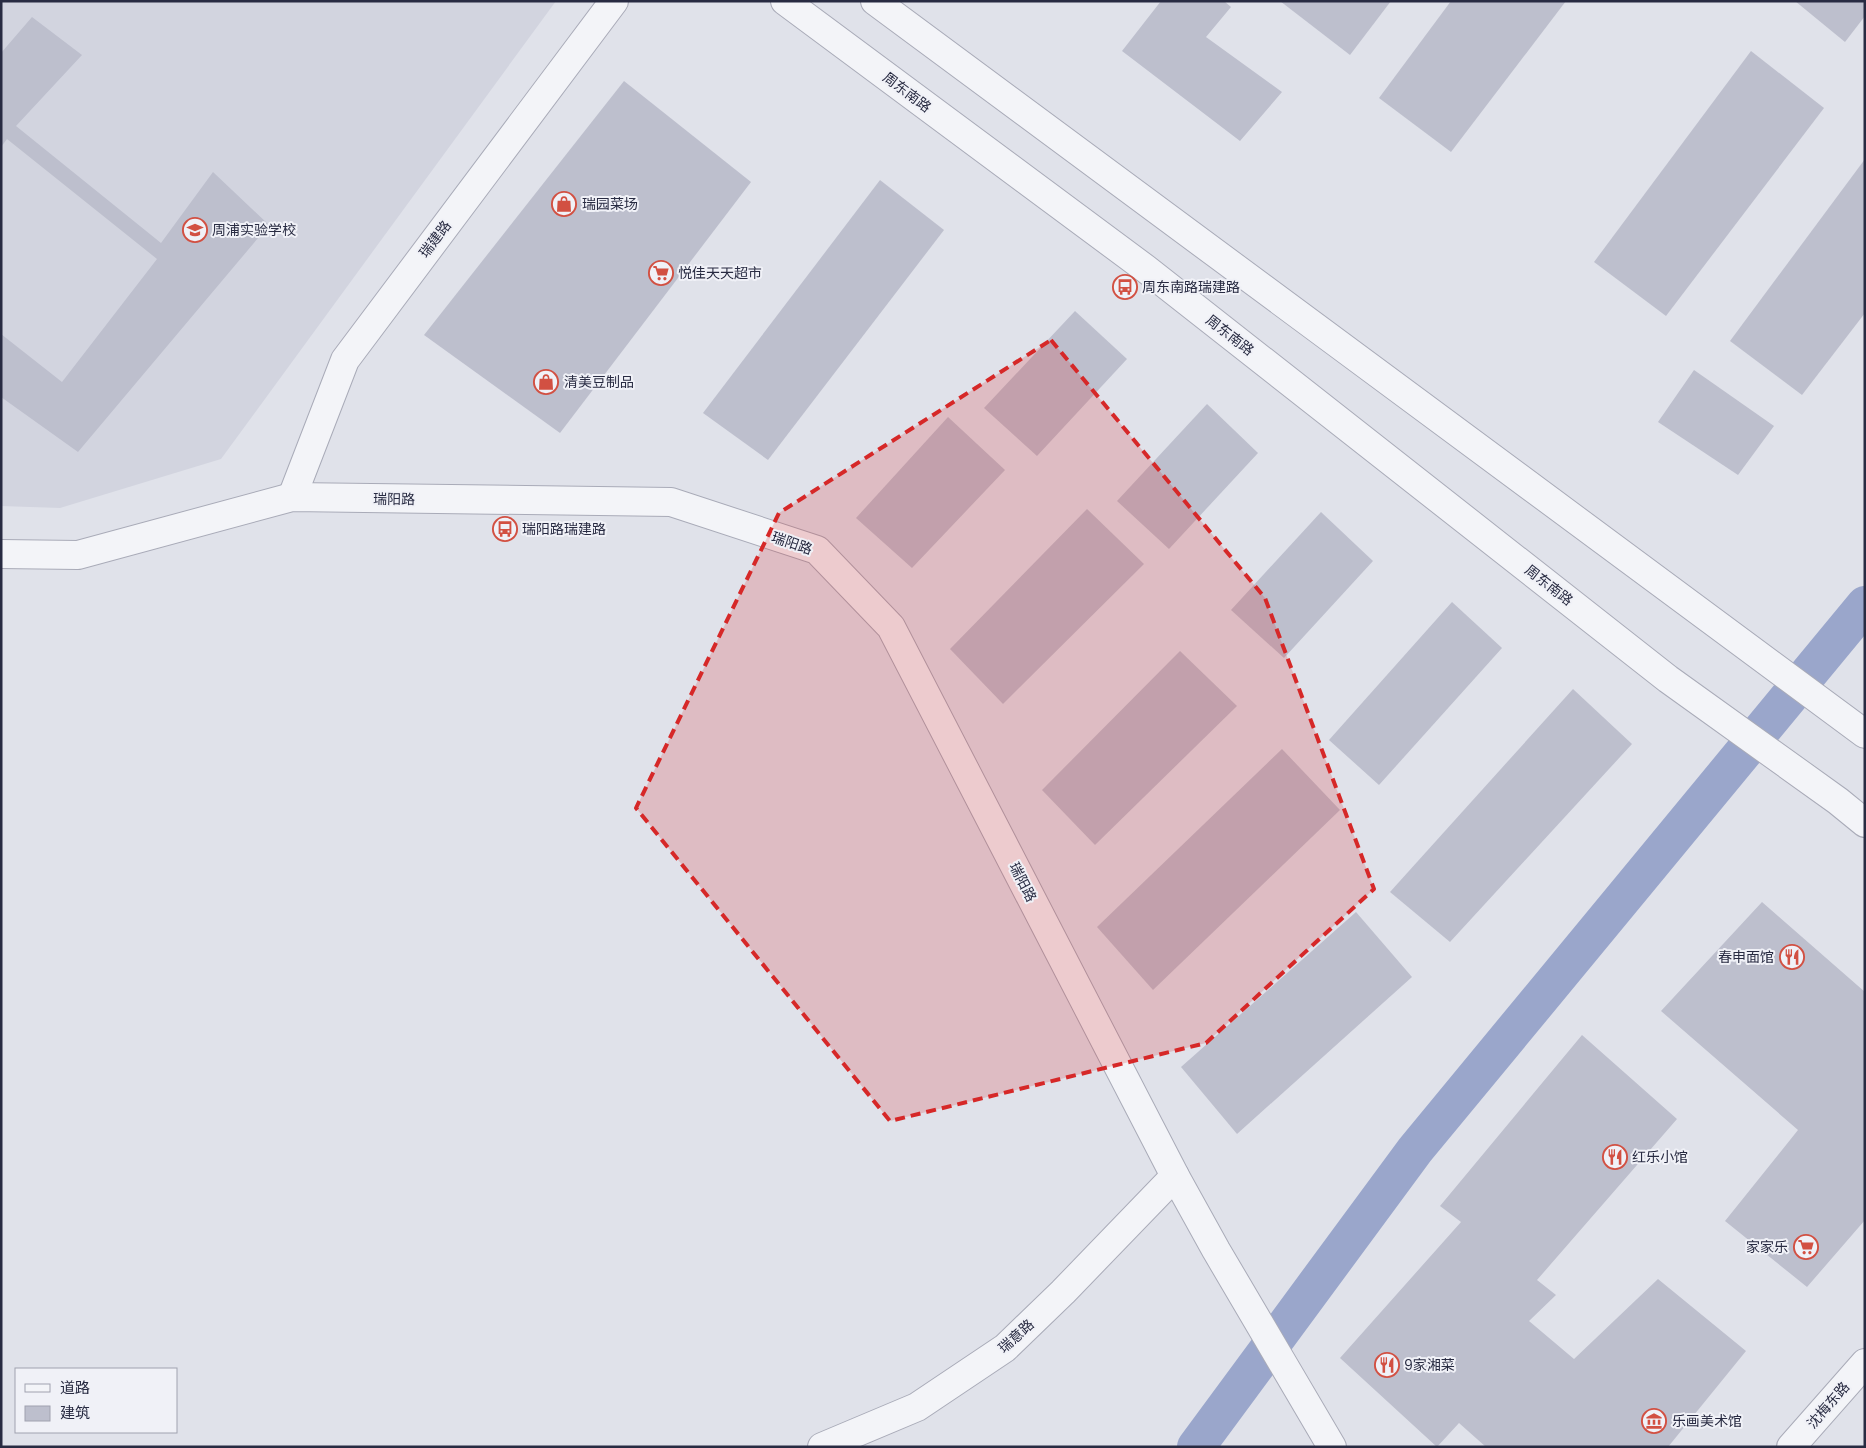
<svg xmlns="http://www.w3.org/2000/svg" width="1866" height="1448" font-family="Poppins,'Noto Sans SC',sans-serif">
	<rect width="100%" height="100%" fill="#e0e2ea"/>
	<path fill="#d2d4df" d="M1,1H556L221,459L60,508L1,506Z"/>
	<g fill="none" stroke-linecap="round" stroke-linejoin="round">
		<path stroke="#9aa6cb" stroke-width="38" d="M1196,1447L1415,1150L1865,605"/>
	</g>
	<g fill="#bdbfcd">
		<path d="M1161,1H1224L1231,7L1206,37L1282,92L1240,141L1122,51Z"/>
		<path d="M1280,1H1391L1350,55Z"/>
		<path d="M1451,1H1566L1451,152L1379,98Z"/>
		<path d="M1795,1H1865V16L1845,42Z"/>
		<path d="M32,17L82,55L16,126L161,243L213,172L269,225L78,452L1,397V334L62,382L157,259L7,139L1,147V53Z"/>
		<path d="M1751,51L1824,108L1666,316L1594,262Z"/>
		<path d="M624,81L751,182L560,433L424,335Z"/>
		<path d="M1865,159V313L1802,395L1730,341Z"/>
		<path d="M880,180L944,230L768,460L703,413Z"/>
		<path d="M1075,311L1127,359L1037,456L984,408Z"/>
		<path d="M1694,370L1774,426L1738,475L1658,422Z"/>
		<path d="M1207,404L1258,453L1169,549L1117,501Z"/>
		<path d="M948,417L1005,470L912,568L856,518Z"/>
		<path d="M1087,509L1144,564L1003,704L950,649Z"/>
		<path d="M1321,512L1373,561L1284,658L1231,610Z"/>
		<path d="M1452,602L1502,648L1379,785L1329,740Z"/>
		<path d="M1180,651L1237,706L1095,845L1042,790Z"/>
		<path d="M1573,689L1632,744L1450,942L1390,892Z"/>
		<path d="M1282,749L1340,810L1153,990L1097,927Z"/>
		<path d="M1762,902L1865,992V1220L1807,1287L1725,1221L1798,1130L1661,1011Z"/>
		<path d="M1356,912L1412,977L1237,1134L1181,1067Z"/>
		<path d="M1582,1035L1677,1119L1537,1280L1556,1295L1529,1321L1574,1359L1658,1279L1746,1351L1668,1447H1486L1459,1423L1437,1447L1340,1358L1461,1222L1440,1206Z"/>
	</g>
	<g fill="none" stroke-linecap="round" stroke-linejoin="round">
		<defs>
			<g id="minor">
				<path d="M785,1L1146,269L1668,679L1838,801L1865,823"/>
				<path d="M875,1L1865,734"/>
				<path d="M292,497L345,360L614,1"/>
				<path d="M1,554L78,555L292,497L671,502L817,550L891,627L1175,1176L1216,1250L1332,1447"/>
				<path d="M822,1447L917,1407L1005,1348L1063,1292L1175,1176"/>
				<path d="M1791,1447L1865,1363"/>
			</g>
		</defs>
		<use href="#minor" stroke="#a9abb8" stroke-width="30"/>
		<use href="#minor" stroke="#f3f4f8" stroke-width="28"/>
	</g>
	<path fill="#d62828" fill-opacity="0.2" stroke="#d62828" stroke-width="4" stroke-dasharray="10 6" stroke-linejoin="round" d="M1051,340L1265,598L1374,889L1206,1043L890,1121L636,808L779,513Z"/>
	<defs>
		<symbol id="shop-ring" viewBox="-11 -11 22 22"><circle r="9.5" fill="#f0f1f7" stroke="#d25042" stroke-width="1.5"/><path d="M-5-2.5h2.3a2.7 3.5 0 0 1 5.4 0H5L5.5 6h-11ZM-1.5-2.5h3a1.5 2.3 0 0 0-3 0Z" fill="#d25042"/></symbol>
		<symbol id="school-ring" viewBox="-11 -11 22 22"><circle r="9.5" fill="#f0f1f7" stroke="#d25042" stroke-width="1.5"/><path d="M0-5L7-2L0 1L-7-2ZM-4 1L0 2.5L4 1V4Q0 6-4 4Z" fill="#d25042"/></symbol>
		<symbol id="supermarket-ring" viewBox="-11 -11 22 22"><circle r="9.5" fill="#f0f1f7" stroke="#d25042" stroke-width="1.5"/><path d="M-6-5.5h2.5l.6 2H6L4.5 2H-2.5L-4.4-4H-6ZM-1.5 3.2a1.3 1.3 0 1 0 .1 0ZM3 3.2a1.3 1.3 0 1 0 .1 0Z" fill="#d25042"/></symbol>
		<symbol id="bus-ring" viewBox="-11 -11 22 22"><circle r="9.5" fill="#f0f1f7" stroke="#d25042" stroke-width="1.5"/><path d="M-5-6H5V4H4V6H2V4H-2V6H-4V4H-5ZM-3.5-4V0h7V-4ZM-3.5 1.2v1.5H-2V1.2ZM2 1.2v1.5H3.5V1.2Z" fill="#d25042"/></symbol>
		<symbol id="restaurant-ring" viewBox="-11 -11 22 22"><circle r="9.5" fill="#f0f1f7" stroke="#d25042" stroke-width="1.5"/><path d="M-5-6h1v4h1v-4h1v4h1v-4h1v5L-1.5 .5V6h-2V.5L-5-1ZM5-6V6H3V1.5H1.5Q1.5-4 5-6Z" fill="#d25042"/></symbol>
		<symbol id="museum-ring" viewBox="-11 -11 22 22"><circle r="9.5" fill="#f0f1f7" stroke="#d25042" stroke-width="1.5"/><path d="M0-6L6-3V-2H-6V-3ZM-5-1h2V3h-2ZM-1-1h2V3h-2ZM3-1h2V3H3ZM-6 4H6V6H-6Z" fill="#d25042"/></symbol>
	</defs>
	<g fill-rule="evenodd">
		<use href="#shop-ring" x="550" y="190" width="28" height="28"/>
		<use href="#school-ring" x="181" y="216" width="28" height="28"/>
		<use href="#supermarket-ring" x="647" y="259" width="28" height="28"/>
		<use href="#bus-ring" x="1111" y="273" width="28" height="28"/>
		<use href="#shop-ring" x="532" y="368" width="28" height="28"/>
		<use href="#bus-ring" x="491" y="515" width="28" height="28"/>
		<use href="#restaurant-ring" x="1778" y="943" width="28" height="28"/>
		<use href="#restaurant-ring" x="1601" y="1143" width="28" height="28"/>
		<use href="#supermarket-ring" x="1792" y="1233" width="28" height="28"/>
		<use href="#restaurant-ring" x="1373" y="1351" width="28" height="28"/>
		<use href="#museum-ring" x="1640" y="1407" width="28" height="28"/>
	</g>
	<g text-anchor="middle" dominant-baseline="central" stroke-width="4" stroke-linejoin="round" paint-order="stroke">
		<g font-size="14" fill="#282b42" stroke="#f0f1f7">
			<text transform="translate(907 92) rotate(37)">周东南路</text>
			<text transform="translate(435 239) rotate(-53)">瑞建路</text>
			<text transform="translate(1230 335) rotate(38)">周东南路</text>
			<text transform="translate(394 499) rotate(1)">瑞阳路</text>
			<text transform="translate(792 543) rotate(19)">瑞阳路</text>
			<text transform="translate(1549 585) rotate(38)">周东南路</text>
			<text transform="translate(1023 882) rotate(63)">瑞阳路</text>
			<text transform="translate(1016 1336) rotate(-42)">瑞意路</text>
			<text transform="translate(1828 1405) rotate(-49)">沈梅东路</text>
		</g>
		<g font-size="14" fill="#282b42" stroke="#f0f1f7" text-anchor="start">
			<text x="582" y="204">瑞园菜场</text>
			<text x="212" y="230">周浦实验学校</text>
			<text x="678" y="273">悦佳天天超市</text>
			<text x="1142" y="287">周东南路瑞建路</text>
			<text x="564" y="382">清美豆制品</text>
			<text x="522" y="529">瑞阳路瑞建路</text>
			<text x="1774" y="957" text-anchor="end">春申面馆</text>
			<text x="1632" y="1157">红乐小馆</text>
			<text x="1788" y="1247" text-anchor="end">家家乐</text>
			<text x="1404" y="1365">9家湘菜</text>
			<text x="1672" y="1421">乐画美术馆</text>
		</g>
	</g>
	<rect width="1866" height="1448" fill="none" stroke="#282b42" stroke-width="5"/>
	<rect x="15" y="1368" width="162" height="65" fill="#f0f1f7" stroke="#a0a2af"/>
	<rect x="25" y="1384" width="25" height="8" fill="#f3f4f8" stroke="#a0a2af"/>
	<text x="60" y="1393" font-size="15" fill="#282b42">道路</text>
	<rect x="25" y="1406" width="25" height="15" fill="#bdbfcd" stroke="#a0a2af"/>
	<text x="60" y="1418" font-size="15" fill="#282b42">建筑</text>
</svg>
